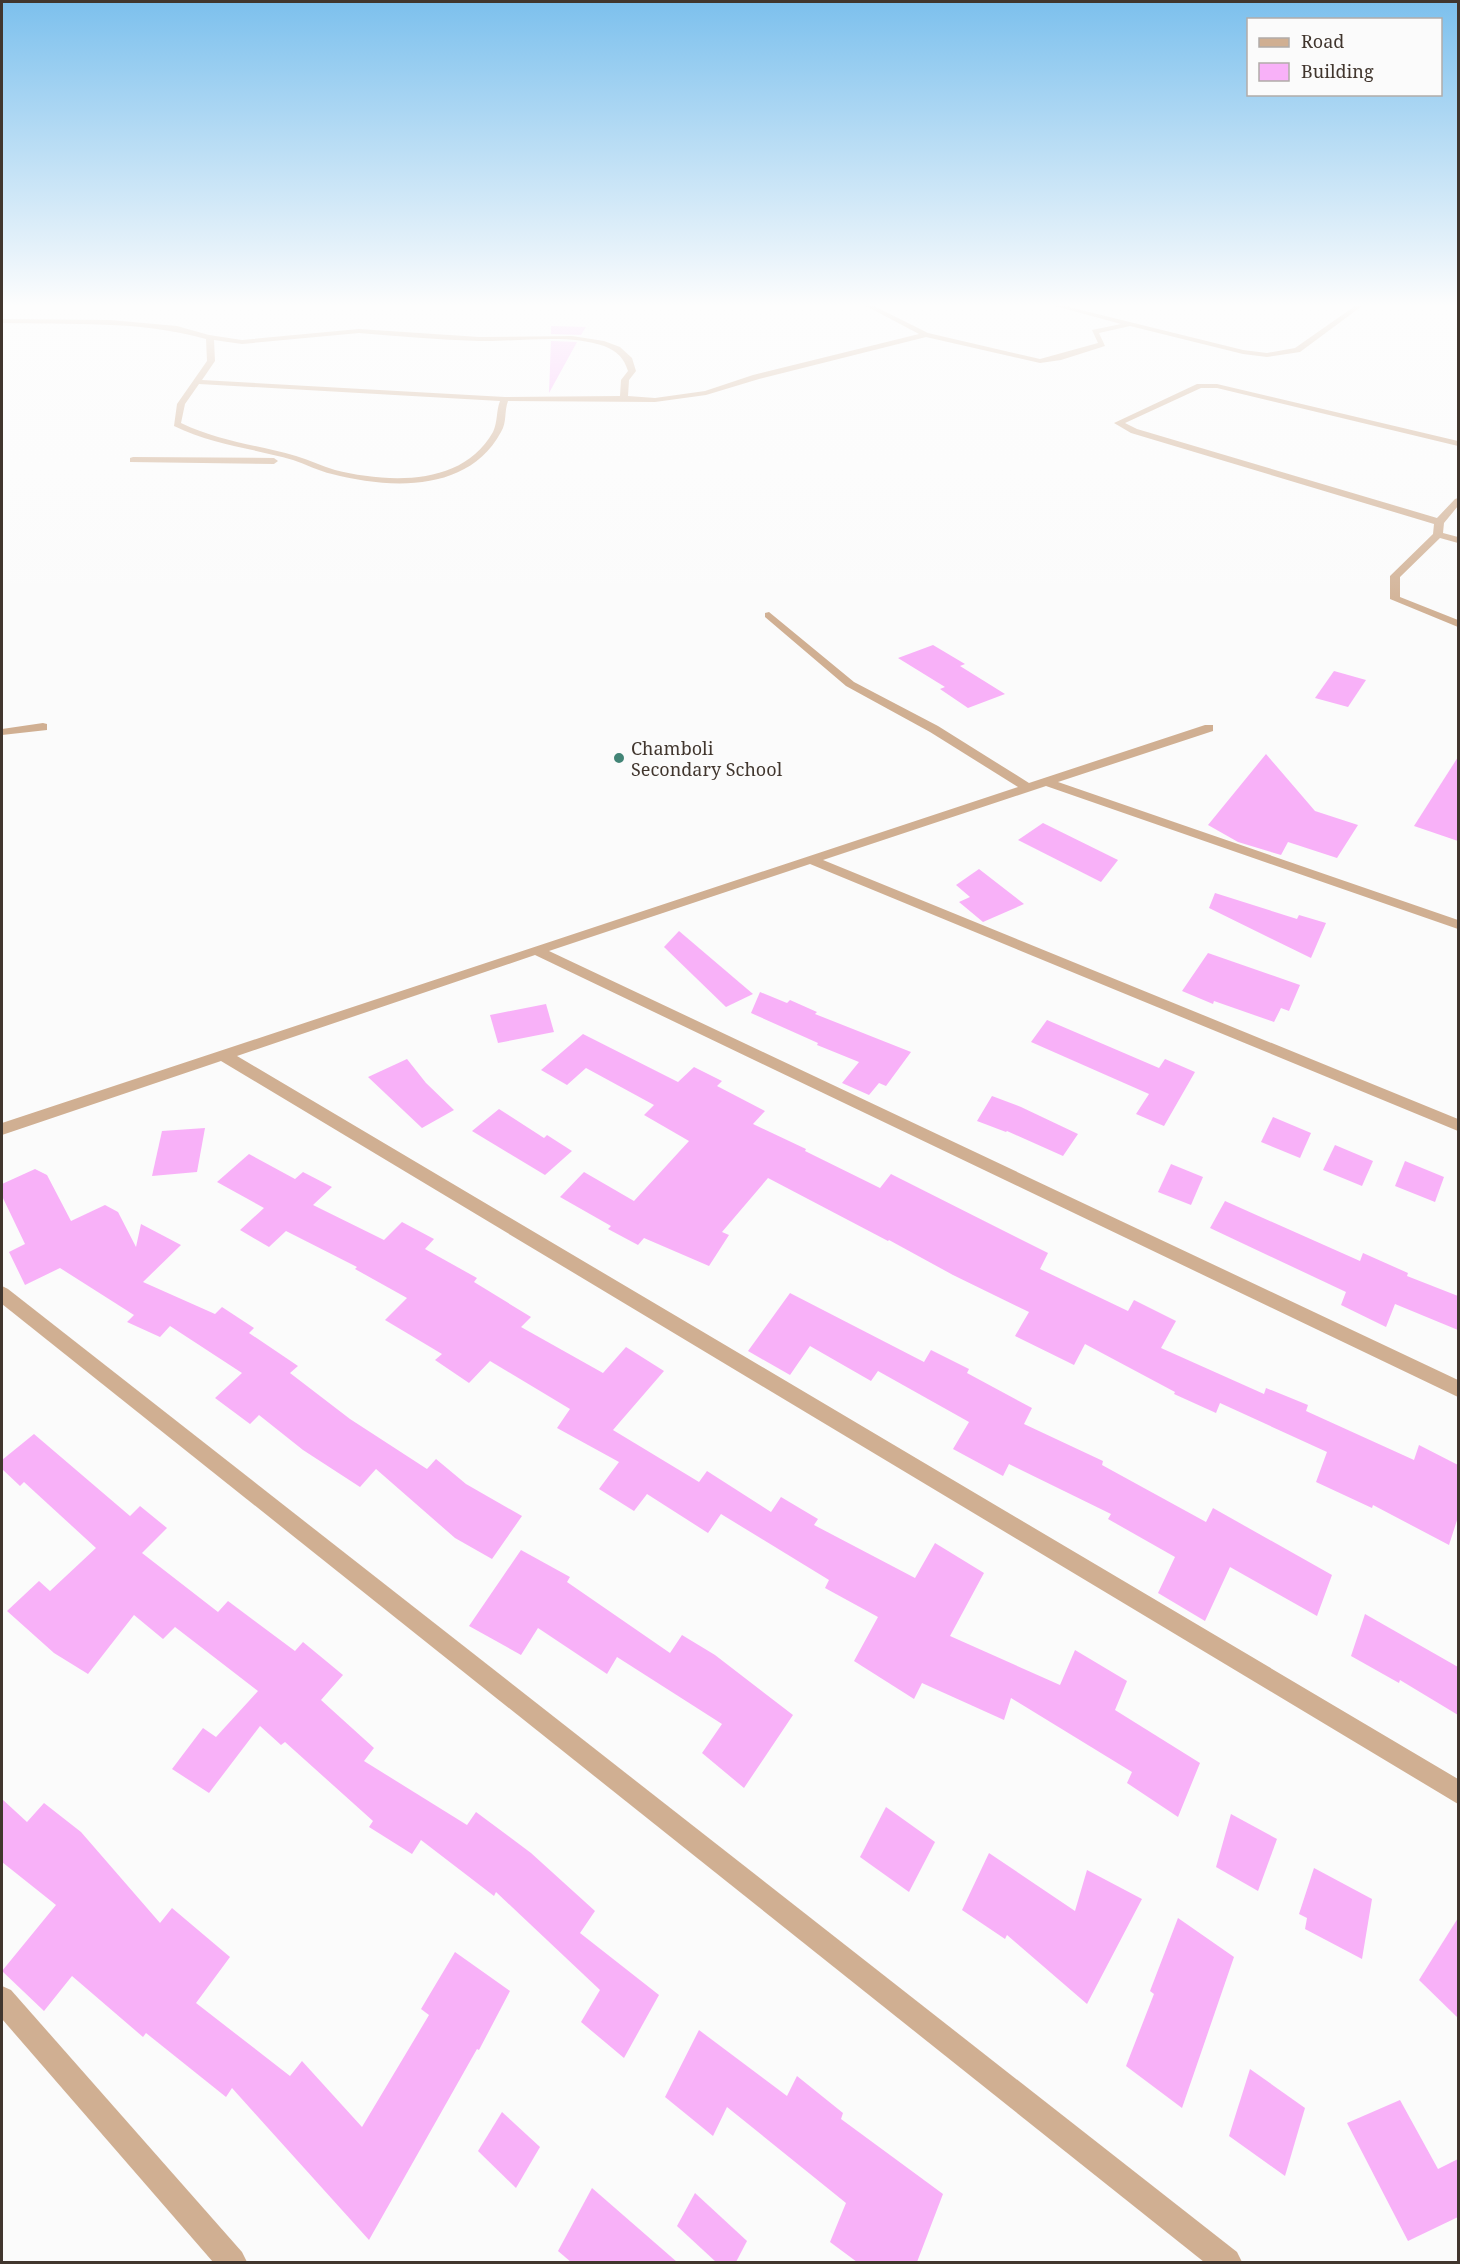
<svg xmlns="http://www.w3.org/2000/svg" width="1460" height="2264" font-family="'Noto Serif',serif">
	<rect width="100%" height="100%" fill="#fbfbfb"/>
	<g fill="#f8b1f8">
		<path d="M551,326L586,327L581,335L551,334Z"/>
		<path d="M551,341L577,342L549,393Z"/>
		<path d="M933,645L965,664L960,666L1005,694L968,708L940,689L945,687L898,658Z"/>
		<path d="M1334,671L1366,680L1348,707L1315,698Z"/>
		<path d="M1266,754L1315,811L1358,825L1337,858L1288,842L1281,855L1238,842L1208,825Z"/>
		<path d="M1458,757V841L1414,826Z"/>
		<path d="M1043,823L1118,860L1101,882L1018,840Z"/>
		<path d="M979,869L1024,904L983,922L959,902L970,897L956,885Z"/>
		<path d="M1215,893L1297,919L1299,915L1326,923L1311,958L1209,908Z"/>
		<path d="M679,931L753,994L726,1007L664,947Z"/>
		<path d="M1208,953L1300,985L1289,1011L1281,1008L1274,1022L1214,1001L1213,1004L1182,991Z"/>
		<path d="M760,992L787,1003L790,1000L817,1012L815,1014L911,1052L886,1086L879,1083L869,1095L842,1083L859,1062L817,1045L818,1043L751,1013Z"/>
		<path d="M546,1004L554,1032L498,1043L490,1015Z"/>
		<path d="M1047,1020L1159,1068L1165,1059L1195,1072L1164,1126L1136,1114L1149,1094L1031,1042Z"/>
		<path d="M583,1034L678,1082L694,1067L722,1081L717,1086L765,1111L753,1124L806,1149L805,1151L880,1188L891,1174L1048,1253L1040,1269L1128,1311L1134,1300L1176,1321L1161,1348L1264,1394L1266,1388L1308,1405L1306,1411L1414,1460L1419,1445L1458,1465V1517L1449,1545L1373,1505L1372,1508L1316,1482L1327,1452L1220,1403L1216,1413L1174,1394L1175,1392L1085,1344L1074,1365L1015,1336L1029,1312L953,1275L889,1240L888,1241L768,1178L722,1232L729,1235L709,1266L644,1238L638,1245L608,1229L611,1226L560,1197L584,1172L634,1201L689,1141L644,1115L654,1105L586,1068L567,1085L541,1070Z"/>
		<path d="M407,1059L426,1083L454,1110L422,1128L368,1077Z"/>
		<path d="M992,1096L1021,1107L1078,1134L1063,1156L1007,1131L1006,1132L977,1121Z"/>
		<path d="M499,1109L544,1138L547,1135L572,1151L545,1175L472,1131Z"/>
		<path d="M1273,1117L1311,1133L1300,1158L1261,1142Z"/>
		<path d="M205,1128L197,1172L152,1176L162,1131Z"/>
		<path d="M1335,1145L1373,1161L1362,1186L1323,1170Z"/>
		<path d="M249,1154L295,1179L303,1172L332,1187L313,1205L384,1240L402,1222L434,1239L425,1249L477,1278L474,1282L531,1317L521,1327L603,1373L626,1347L664,1371L613,1430L699,1482L707,1471L771,1512L781,1497L818,1519L814,1525L915,1578L935,1543L984,1573L950,1636L1060,1685L1075,1650L1127,1681L1115,1710L1200,1763L1178,1817L1127,1783L1132,1772L1011,1698L1004,1720L922,1683L914,1699L854,1661L878,1617L825,1588L829,1580L721,1514L708,1533L647,1494L634,1511L599,1489L619,1462L557,1428L570,1409L490,1361L469,1383L435,1360L442,1354L385,1320L407,1298L355,1269L357,1267L286,1231L269,1247L240,1230L264,1208L217,1182Z"/>
		<path d="M1405,1161L1444,1177L1435,1202L1395,1186Z"/>
		<path d="M1171,1164L1203,1177L1191,1205L1158,1192Z"/>
		<path d="M35,1169L47,1175L71,1221L105,1205L118,1212L136,1247L141,1224L181,1245L143,1282L215,1314L222,1307L254,1328L249,1333L298,1366L290,1373L350,1419L427,1469L436,1459L466,1484L522,1516L492,1559L455,1538L376,1469L360,1487L303,1450L259,1415L250,1424L215,1398L242,1373L170,1326L160,1337L127,1322L134,1315L60,1268L25,1285L9,1252L25,1244L2,1196V1184Z"/>
		<path d="M1225,1201L1360,1261L1363,1253L1408,1273L1407,1276L1458,1296V1330L1395,1304L1386,1327L1341,1305L1346,1292L1210,1228Z"/>
		<path d="M790,1293L924,1362L931,1350L969,1369L967,1373L1032,1408L1024,1424L1103,1461L1102,1465L1206,1522L1213,1508L1332,1575L1317,1616L1230,1567L1205,1621L1158,1593L1175,1557L1108,1519L1111,1514L1009,1464L1003,1476L953,1449L969,1422L878,1371L871,1381L810,1346L790,1375L748,1351Z"/>
		<path d="M34,1434L130,1516L140,1506L167,1528L142,1553L218,1612L228,1601L295,1651L303,1642L343,1675L321,1700L374,1748L364,1761L467,1825L476,1812L531,1853L595,1911L580,1933L659,1995L624,2058L581,2022L600,1990L496,1892L494,1896L421,1840L412,1854L369,1827L373,1821L285,1742L281,1745L260,1726L209,1793L172,1769L203,1728L216,1737L258,1691L175,1627L163,1639L134,1615L88,1674L54,1653L7,1611L39,1581L50,1591L96,1548L24,1482L20,1486L2,1469V1460Z"/>
		<path d="M521,1550L570,1577L567,1582L670,1653L682,1635L715,1655L793,1715L744,1788L702,1753L722,1724L617,1657L607,1674L538,1628L521,1655L469,1626Z"/>
		<path d="M1365,1614L1458,1667V1715L1400,1680L1399,1683L1351,1656Z"/>
		<path d="M2,1799L27,1822L44,1803L81,1832L160,1923L172,1908L230,1957L196,2003L290,2076L302,2061L362,2127L429,2015L421,2009L455,1952L510,1991L479,2050L477,2049L369,2240L232,2088L226,2097L146,2033L143,2037L72,1976L44,2011L2,1971L56,1905L2,1862Z"/>
		<path d="M886,1807L935,1842L909,1892L860,1857Z"/>
		<path d="M1231,1814L1277,1839L1258,1891L1216,1867Z"/>
		<path d="M989,1853L1075,1911L1087,1870L1142,1899L1087,2004L1007,1935L1005,1939L962,1910Z"/>
		<path d="M1314,1868L1372,1899L1362,1959L1305,1929L1307,1918L1299,1914Z"/>
		<path d="M1178,1918L1234,1957L1182,2108L1126,2066L1154,1994L1150,1991Z"/>
		<path d="M1458,1918V2018L1419,1980Z"/>
		<path d="M699,2030L787,2096L797,2076L843,2113L841,2119L943,2194L917,2262H857L830,2242L846,2203L727,2107L713,2136L665,2097Z"/>
		<path d="M1250,2069L1305,2108L1285,2176L1229,2136Z"/>
		<path d="M1400,2100L1438,2169L1458,2159V2217L1408,2241L1347,2123Z"/>
		<path d="M502,2112L540,2147L516,2188L478,2151Z"/>
		<path d="M592,2188L677,2262H571L558,2251Z"/>
		<path d="M695,2193L747,2241L736,2262H716L677,2226Z"/>
	</g>
	<g fill="none" stroke-linecap="round" stroke-linejoin="round">
		<g fill="#d0af92" fill-rule="evenodd">
			<path d="M866,306H874L928,333L1040,359L1098,343L1092,330L1121,324L1055,306H1065L1243,350L1267,353L1295,348L1355,306H1362L1300,352L1267,357L1243,354L1130,326L1099,333L1105,346L1061,360L1040,363L926,337L759,379L706,395L655,402L508,401C504,412 507,422 501,432C468,493 390,489 332,474C318,471 306,464 293,460C252,448 212,445 174,426L177,404L207,361L206,339C139,320 70,325 2,323V319L110,320L177,326L209,335L242,340L359,329L479,337L572,336L604,341L620,347L632,358L636,371L629,380L628,396L655,398L705,391L753,375L919,334ZM359,333C399,336 439,340 479,341C517,342 569,333 604,346C617,351 624,358 628,371L621,380L620,396L505,397L202,380L215,361L214,340L242,344ZM199,384L500,401C496,411 498,421 493,432C462,487 388,483 335,470C322,466 309,460 296,456C257,445 218,441 181,423L185,404Z"/>
			<path d="M1197,384H1217L1458,441V446L1217,388H1201L1125,423L1137,429L1437,518L1455,499L1458,498V506L1444,523L1443,533L1458,537V543L1440,538L1400,577V597L1458,620V627L1390,599V576L1433,534L1434,524L1131,433L1114,423Z"/>
			<path d="M133,457L274,458L278,461L274,464L130,462V458Z"/>
			<path d="M769,612L854,682L938,726L1029,783L1205,725H1213V731L1058,782L1458,920V929L1046,786L823,860L1458,1119V1131L810,864L549,951L1458,1380V1397L535,955L237,1056L1458,1779V1804L221,1061L2,1135V1123L1018,787L930,732L846,686L765,617V613Z"/>
			<path d="M43,723L47,724V730L2,735V729Z"/>
			<path d="M2,1286L8,1289L1237,2252L1242,2262H1204L2,1304Z"/>
			<path d="M2,1986L11,1990L242,2252L247,2262H213L2,2019Z"/>
		</g>
	</g>
	<linearGradient id="sky" x2="0" y2="1"><stop stop-color="#7cc0ed"/><stop offset="0.49" stop-color="#fdfdfd"/><stop offset="1" stop-color="#fdfdfd" stop-opacity="0"/></linearGradient>
	<rect width="1460" height="623" fill="url(#sky)"/>
	<circle fill="#428476" stroke="#fbfbfb" stroke-width="2" cx="619" cy="758" r="6"/>
	<g text-anchor="middle" dominant-baseline="central" stroke-width="6" stroke-linejoin="round" paint-order="stroke">
		<g font-size="18" fill="#41362e" stroke="#fbfbfb" text-anchor="start">
			<text x="631" y="748">Chamboli<tspan x="631" dy="21">Secondary School</tspan></text>
		</g>
	</g>
	<rect width="1460" height="2264" fill="none" stroke="#41362e" stroke-width="6"/>
	<rect x="1247" y="18" width="195" height="78" fill="#fbfbfb" stroke="#b1aca9" stroke-width="1.5"/>
	<rect x="1259" y="38" width="30" height="9" fill="#d0af92" stroke="#b1aca9" stroke-width="1.5"/>
	<text x="1301" y="48" font-size="18" fill="#41362e">Road</text>
	<rect x="1259" y="63" width="30" height="18" fill="#f8b1f8" stroke="#b1aca9" stroke-width="1.5"/>
	<text x="1301" y="78" font-size="18" fill="#41362e">Building</text>
</svg>
